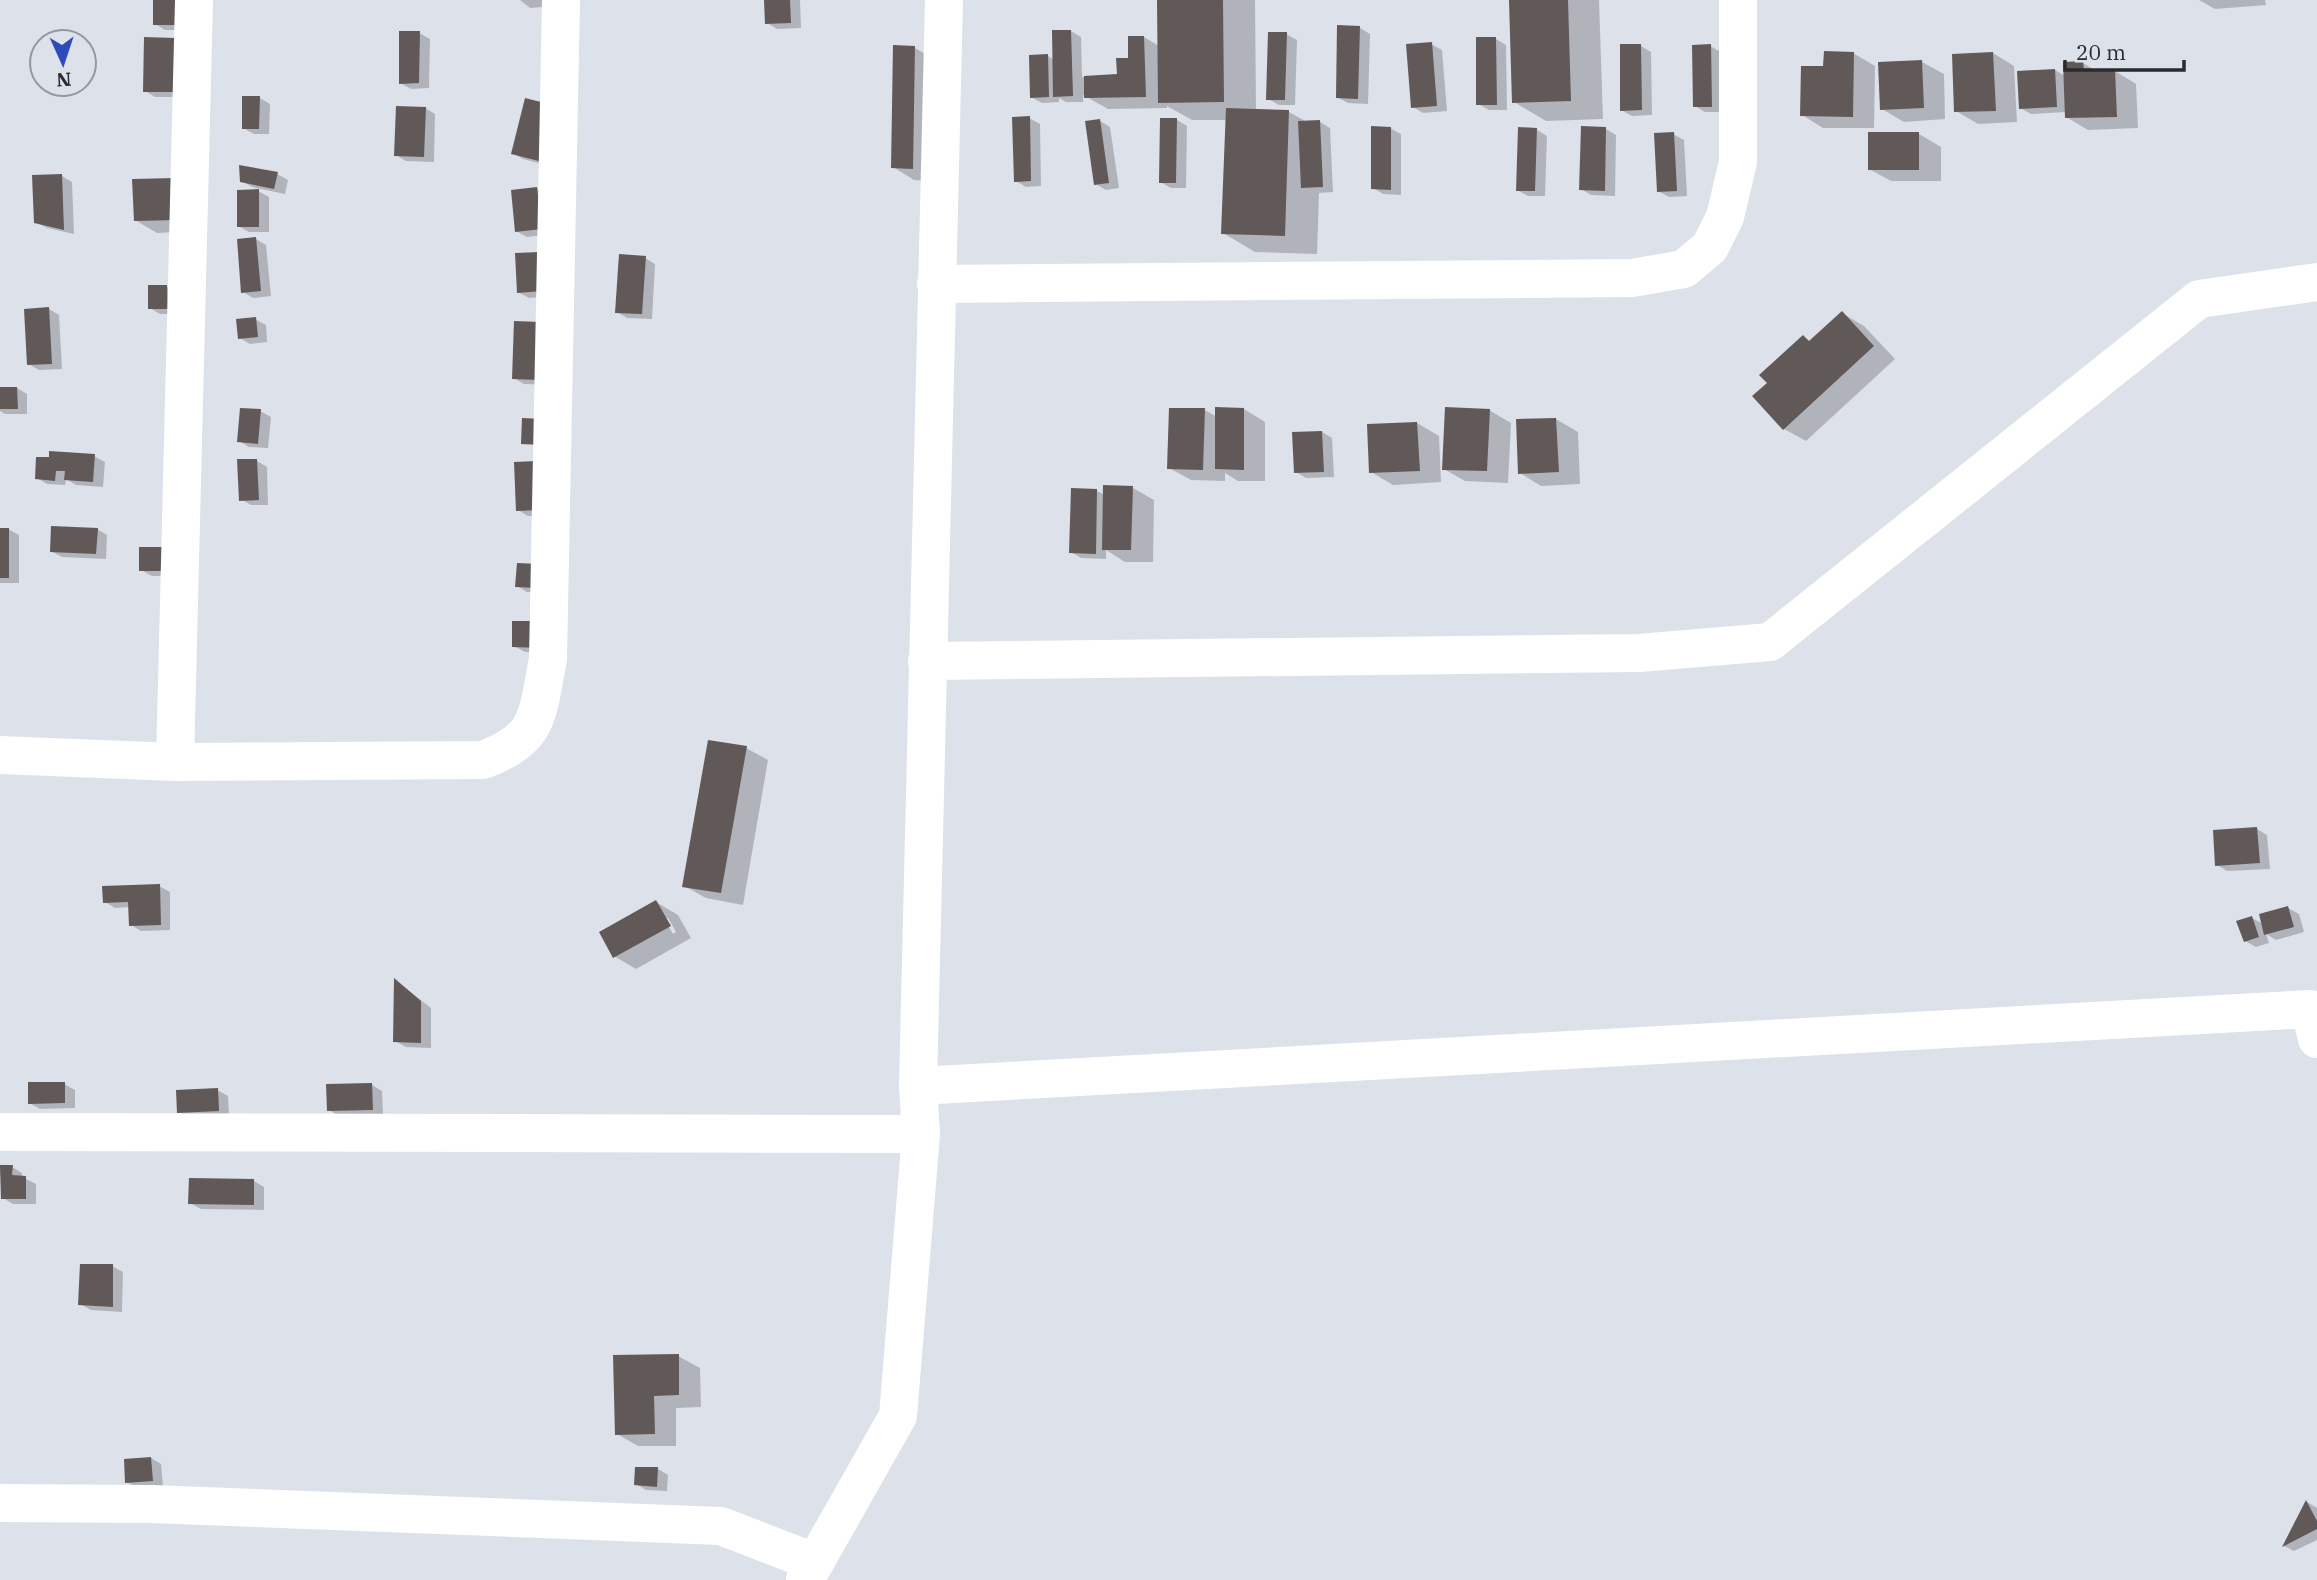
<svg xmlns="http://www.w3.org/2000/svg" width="2317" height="1580" font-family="'IBM Plex Serif',serif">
	<rect width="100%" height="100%" fill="#dde1e9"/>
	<g fill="#0003" fill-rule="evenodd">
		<path d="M154,0L187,30H165L155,24Z"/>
		<path d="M520,0H553L554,6L530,8Z"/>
		<path d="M766,0H800L801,28L777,29L767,23Z"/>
		<path d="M1158,0H1255L1256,111L1289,112L1307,122H1320L1330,128L1333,192L1319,193L1317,254L1255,252L1223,233L1227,120H1192L1167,106V108L1108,109L1083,95V102H1066L1059,98V102L1042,103L1031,97L1048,56L1054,60L1071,31L1081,37L1082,77L1118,76L1144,37L1159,46Z"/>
		<path d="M1511,0H1599L1603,119L1546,121L1514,102Z"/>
		<path d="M2199,0H2265L2266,5L2215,9Z"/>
		<path d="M1360,28L1370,34L1368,104L1348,103L1337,97Z"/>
		<path d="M419,33L430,39L429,88L411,89L400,83Z"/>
		<path d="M1286,34L1297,40L1295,105H1279L1268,99Z"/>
		<path d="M146,39L184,97H155L145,91Z"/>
		<path d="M1496,39L1506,45L1507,110H1489L1478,104Z"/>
		<path d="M1431,44L1442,50L1447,111L1423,113L1413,107Z"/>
		<path d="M1641,46L1651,52L1652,115L1632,116L1621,110Z"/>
		<path d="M1710,46L1721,52L1722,112H1705L1695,106Z"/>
		<path d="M915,48L937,61L934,181L914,180L893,167Z"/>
		<path d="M1853,53L1875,66L1874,128H1823L1802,115L1825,68Z"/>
		<path d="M1993,53L2014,66L2017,122L1978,124L1956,111Z"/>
		<path d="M1922,62L1944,74L1945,119L1904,122L1882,109Z"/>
		<path d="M2083,63L2098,72L2115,71L2136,84L2138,128L2088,130L2066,117V112L2031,114L2020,108L2055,70L2065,76Z"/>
		<path d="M260,98L270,104L269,134H254L243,128Z"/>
		<path d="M526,100L550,166L523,159L513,153Z"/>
		<path d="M425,108L435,114L434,162L406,161L396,155Z"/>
		<path d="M1029,118L1040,124L1041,186L1026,187L1016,181Z"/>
		<path d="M1177,120L1187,126L1186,188H1171L1160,182Z"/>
		<path d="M1100,121L1110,127L1119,188L1106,190L1096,184Z"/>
		<path d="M1390,128L1401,134V195L1383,194L1373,188Z"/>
		<path d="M1606,129L1616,135L1615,196L1591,195L1581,189Z"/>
		<path d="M1537,130L1547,136L1545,196H1528L1517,190Z"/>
		<path d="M1673,134L1684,140L1687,196L1669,197L1658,191Z"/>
		<path d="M1919,134L1941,147V181H1891L1869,169Z"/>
		<path d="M277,174L288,180L285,194L252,187L242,181Z"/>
		<path d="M62,176L72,182L74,234L47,228L36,222Z"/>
		<path d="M175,179L198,231L157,233L135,220Z"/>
		<path d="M537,189L547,195L551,234L527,237L516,231Z"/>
		<path d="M258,191L269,197V232H249L238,226Z"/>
		<path d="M256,239L266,245L271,296L253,298L243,292Z"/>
		<path d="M517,255L552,296L529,298L518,292Z"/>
		<path d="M645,258L655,264L652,319L627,318L617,312Z"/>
		<path d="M167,287L177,293L178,314H160L150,308Z"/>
		<path d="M49,309L59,315L62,369L39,370L28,364Z"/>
		<path d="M1842,313L1864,326L1895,359L1806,441L1784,429L1769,383L1803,337L1811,342Z"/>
		<path d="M255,319L266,325L267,342L250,344L240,338Z"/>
		<path d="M516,323L549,385L524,384L514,378Z"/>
		<path d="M17,388L27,394V414H5L0,411V389Z"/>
		<path d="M1244,409L1265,422V481H1238L1225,473V481L1191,480L1169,468L1205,410L1217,417Z"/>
		<path d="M1489,410L1511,423L1508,483L1465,481L1444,469Z"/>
		<path d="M260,411L271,417L268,448L249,447L239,441Z"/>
		<path d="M1556,419L1578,432L1580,484L1541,486L1520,473Z"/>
		<path d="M1417,423L1439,436L1441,482L1393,485L1371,472Z"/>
		<path d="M1322,432L1332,438L1334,477L1306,478L1296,472Z"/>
		<path d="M94,456L105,462L103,487L76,485L66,479L65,485L47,484L37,478Z"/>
		<path d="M257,461L267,467L268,505H251L241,499Z"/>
		<path d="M516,463L549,515L528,516L518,510Z"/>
		<path d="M1133,488L1154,500L1153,562H1125L1106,550V559L1081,558L1071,552L1097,491L1105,495Z"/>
		<path d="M8,529L19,535V583H0V530Z"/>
		<path d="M97,529L107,535L106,559L62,557L51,551Z"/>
		<path d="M141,549L172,576H152L141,570Z"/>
		<path d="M518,565L548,593L527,592L517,586Z"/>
		<path d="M514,623L553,653L525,652L514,646Z"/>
		<path d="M746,748L768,760L743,905L706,898L684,886Z"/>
		<path d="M2257,829L2267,835L2270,869L2227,871L2217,865Z"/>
		<path d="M159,886L170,892V930L141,931L131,925L130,907L115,908L105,902Z"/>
		<path d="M656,902L678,915L691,938L636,969L614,956ZM664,918H668L676,932L673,934Z"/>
		<path d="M2288,908L2299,914L2304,932L2276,940L2266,934L2269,943L2256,947L2245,941L2252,918L2263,924Z"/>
		<path d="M396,981L431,1008V1048L406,1047L395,1041Z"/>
		<path d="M64,1084L75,1090V1108L40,1109L29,1103Z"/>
		<path d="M372,1085L382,1091L383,1115L339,1116L329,1110Z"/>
		<path d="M217,1090L228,1096L229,1116L189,1118L179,1112Z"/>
		<path d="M0,1167H12L22,1173V1177L36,1184V1204H13L3,1198Z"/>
		<path d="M254,1181L264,1187V1210L201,1209L190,1203Z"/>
		<path d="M112,1266L123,1272L122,1312L91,1310L80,1304Z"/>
		<path d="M678,1356L700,1368L701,1407L676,1408V1446H638L617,1434Z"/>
		<path d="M151,1458L161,1464L163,1486L137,1488L127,1482Z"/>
		<path d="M658,1469L668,1475L667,1491L646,1490L636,1484Z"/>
		<path d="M2307,1502L2317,1508V1540L2294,1551L2284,1546Z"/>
	</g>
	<g fill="#615858">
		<path d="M153,0H177L178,25H153Z"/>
		<path d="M764,0H790L791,23L765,24Z"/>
		<path d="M1157,0H1223L1224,102L1158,103Z"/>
		<path d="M1509,0H1568L1571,101L1512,103Z"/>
		<path d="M1337,25L1360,26L1358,99L1336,98Z"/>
		<path d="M1052,30H1071L1073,96L1053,97Z"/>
		<path d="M399,31H420L419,83L399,84Z"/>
		<path d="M1268,32H1287L1285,100H1266Z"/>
		<path d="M1128,36H1144L1146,97L1084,98V76L1117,74L1116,58H1128Z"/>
		<path d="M144,37L175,38L174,92H143Z"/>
		<path d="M1476,37H1496L1497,105H1476Z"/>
		<path d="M1432,42L1437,106L1411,108L1406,44Z"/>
		<path d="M1620,44H1641L1642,110L1620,111Z"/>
		<path d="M1711,44L1712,107H1693L1692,45Z"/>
		<path d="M893,45L915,46L913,169L891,168Z"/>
		<path d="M1824,51L1854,52L1853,117L1800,116L1801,66H1823Z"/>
		<path d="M1993,52L1996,111L1954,112L1952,54Z"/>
		<path d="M1048,54L1049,97L1030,98L1029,55Z"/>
		<path d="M1922,60L1924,108L1880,110L1878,62Z"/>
		<path d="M2083,61L2084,70L2115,69L2117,117L2065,118L2063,62Z"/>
		<path d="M2055,69L2057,107L2019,109L2017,71Z"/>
		<path d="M242,96H260L259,129H242Z"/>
		<path d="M525,98L553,105L539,161L511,154Z"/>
		<path d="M396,106L426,107L424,157L394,156Z"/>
		<path d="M1226,108L1289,110L1285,236L1221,234Z"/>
		<path d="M1030,116L1031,181L1014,182L1012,117Z"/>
		<path d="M1160,118H1177L1176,183H1159Z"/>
		<path d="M1100,119L1109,183L1094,185L1085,121Z"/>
		<path d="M1320,120L1323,187L1301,188L1298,121Z"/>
		<path d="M1371,126L1391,127V190L1371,189Z"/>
		<path d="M1581,126L1606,127L1605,191L1579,190Z"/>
		<path d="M1518,127L1537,128L1535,191H1516Z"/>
		<path d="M1674,132L1677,191L1657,192L1654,133Z"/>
		<rect x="1868" y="132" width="51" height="38"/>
		<path d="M239,165L278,172L274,189L240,182Z"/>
		<path d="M62,174L64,230L34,223L32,175Z"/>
		<path d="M176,178L177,220L134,221L132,179Z"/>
		<path d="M537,187L542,229L515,232L511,190Z"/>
		<path d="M259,189V227H237V190Z"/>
		<path d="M256,237L261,291L241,293L237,239Z"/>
		<path d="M540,252L542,291L517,293L515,253Z"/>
		<path d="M619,254L646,256L642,314L615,313Z"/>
		<path d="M148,285H167L168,309H148Z"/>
		<path d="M49,307L52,364L27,365L24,309Z"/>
		<path d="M1842,311L1874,346L1783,430L1752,396L1767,383L1759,375L1803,335L1809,341Z"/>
		<path d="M256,317L258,337L238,339L236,319Z"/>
		<path d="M514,321L541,322L539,380L512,379Z"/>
		<path d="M0,387H17L18,409H0Z"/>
		<path d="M1215,407L1244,408V470L1215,469Z"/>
		<path d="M1445,407L1490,409L1487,471L1442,470Z"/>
		<path d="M240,408L261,409L258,444L237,442Z"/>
		<path d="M1169,408H1205L1203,470L1167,469Z"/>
		<path d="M522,418L544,419L542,445L521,444Z"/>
		<path d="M1556,418L1559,472L1518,474L1516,419Z"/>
		<path d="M1417,422L1420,471L1369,473L1367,424Z"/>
		<path d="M1322,431L1324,472L1294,473L1292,432Z"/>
		<path d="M49,451L95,454L93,482L64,480L65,471H56L55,481L35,479L36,457H49Z"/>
		<path d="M237,459H257L259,500L239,501Z"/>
		<path d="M537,461L539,510L516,511L514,462Z"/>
		<path d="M1103,485L1133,486L1131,550H1102Z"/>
		<path d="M1071,488L1097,489L1096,554L1069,553Z"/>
		<path d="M51,526L98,528L96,554L50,552Z"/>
		<rect x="0" y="528" width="9" height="50"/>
		<path d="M139,547H163L162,571H139Z"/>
		<path d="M517,563L540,564L538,588L515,587Z"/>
		<path d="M512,621H543V648L512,647Z"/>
		<path d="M708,740L747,746L721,893L682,887Z"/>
		<path d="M2257,827L2260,863L2215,866L2213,830Z"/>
		<path d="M160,884L161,925L129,926L128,902L103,903L102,886Z"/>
		<path d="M656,900L671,926L613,958L599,932Z"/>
		<path d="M2288,906L2294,927L2264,935L2259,914Z"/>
		<path d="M2252,916L2259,937L2244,942L2236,921Z"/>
		<path d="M394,978L421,1001V1043L393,1042Z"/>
		<path d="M28,1082H65V1103L28,1104Z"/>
		<path d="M372,1083L373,1110L327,1111L326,1084Z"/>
		<path d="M218,1088L219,1111L177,1113L176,1090Z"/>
		<path d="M0,1165H13L12,1175L26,1176V1199H1Z"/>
		<path d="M189,1178L254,1179V1205L188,1204Z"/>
		<path d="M80,1264H113V1307L78,1305Z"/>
		<path d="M679,1354V1395L654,1396L655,1434L615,1435L613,1355Z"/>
		<path d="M151,1457L153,1481L125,1483L124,1459Z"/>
		<path d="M635,1467H658L657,1487L634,1485Z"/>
		<path d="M2306,1500L2317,1521V1529L2282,1547Z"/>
	</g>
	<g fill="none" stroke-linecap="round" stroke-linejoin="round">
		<g stroke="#fff" stroke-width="38">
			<path d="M194,0L175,762L483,760C541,739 537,714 548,659L561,0"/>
			<path d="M936,284L1632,278L1684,269L1710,247L1725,217L1738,162V0"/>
			<path d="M927,661L1639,653L1770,642L2199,299L2317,282"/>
			<path d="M0,755L175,762"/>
			<path d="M918,1086L2310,1009L2317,1039"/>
			<path d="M0,1132L921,1134"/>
			<path d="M0,1503L152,1504L721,1526L814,1562"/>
			<path d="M805,1580L898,1416L921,1134L918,1086L944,0"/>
		</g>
	</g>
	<g transform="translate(63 63) rotate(177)"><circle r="33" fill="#dde1e9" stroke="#95989e" stroke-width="2"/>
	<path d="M0-5L12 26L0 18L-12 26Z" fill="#2e4bbb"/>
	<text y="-10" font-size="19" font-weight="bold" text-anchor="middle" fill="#292b2e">N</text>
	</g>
	<path d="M2065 60v10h119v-10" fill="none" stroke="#292b2e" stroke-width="3.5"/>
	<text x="2076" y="60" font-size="21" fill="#292b2e" stroke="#dde1e9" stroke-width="5" paint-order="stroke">20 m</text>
</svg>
